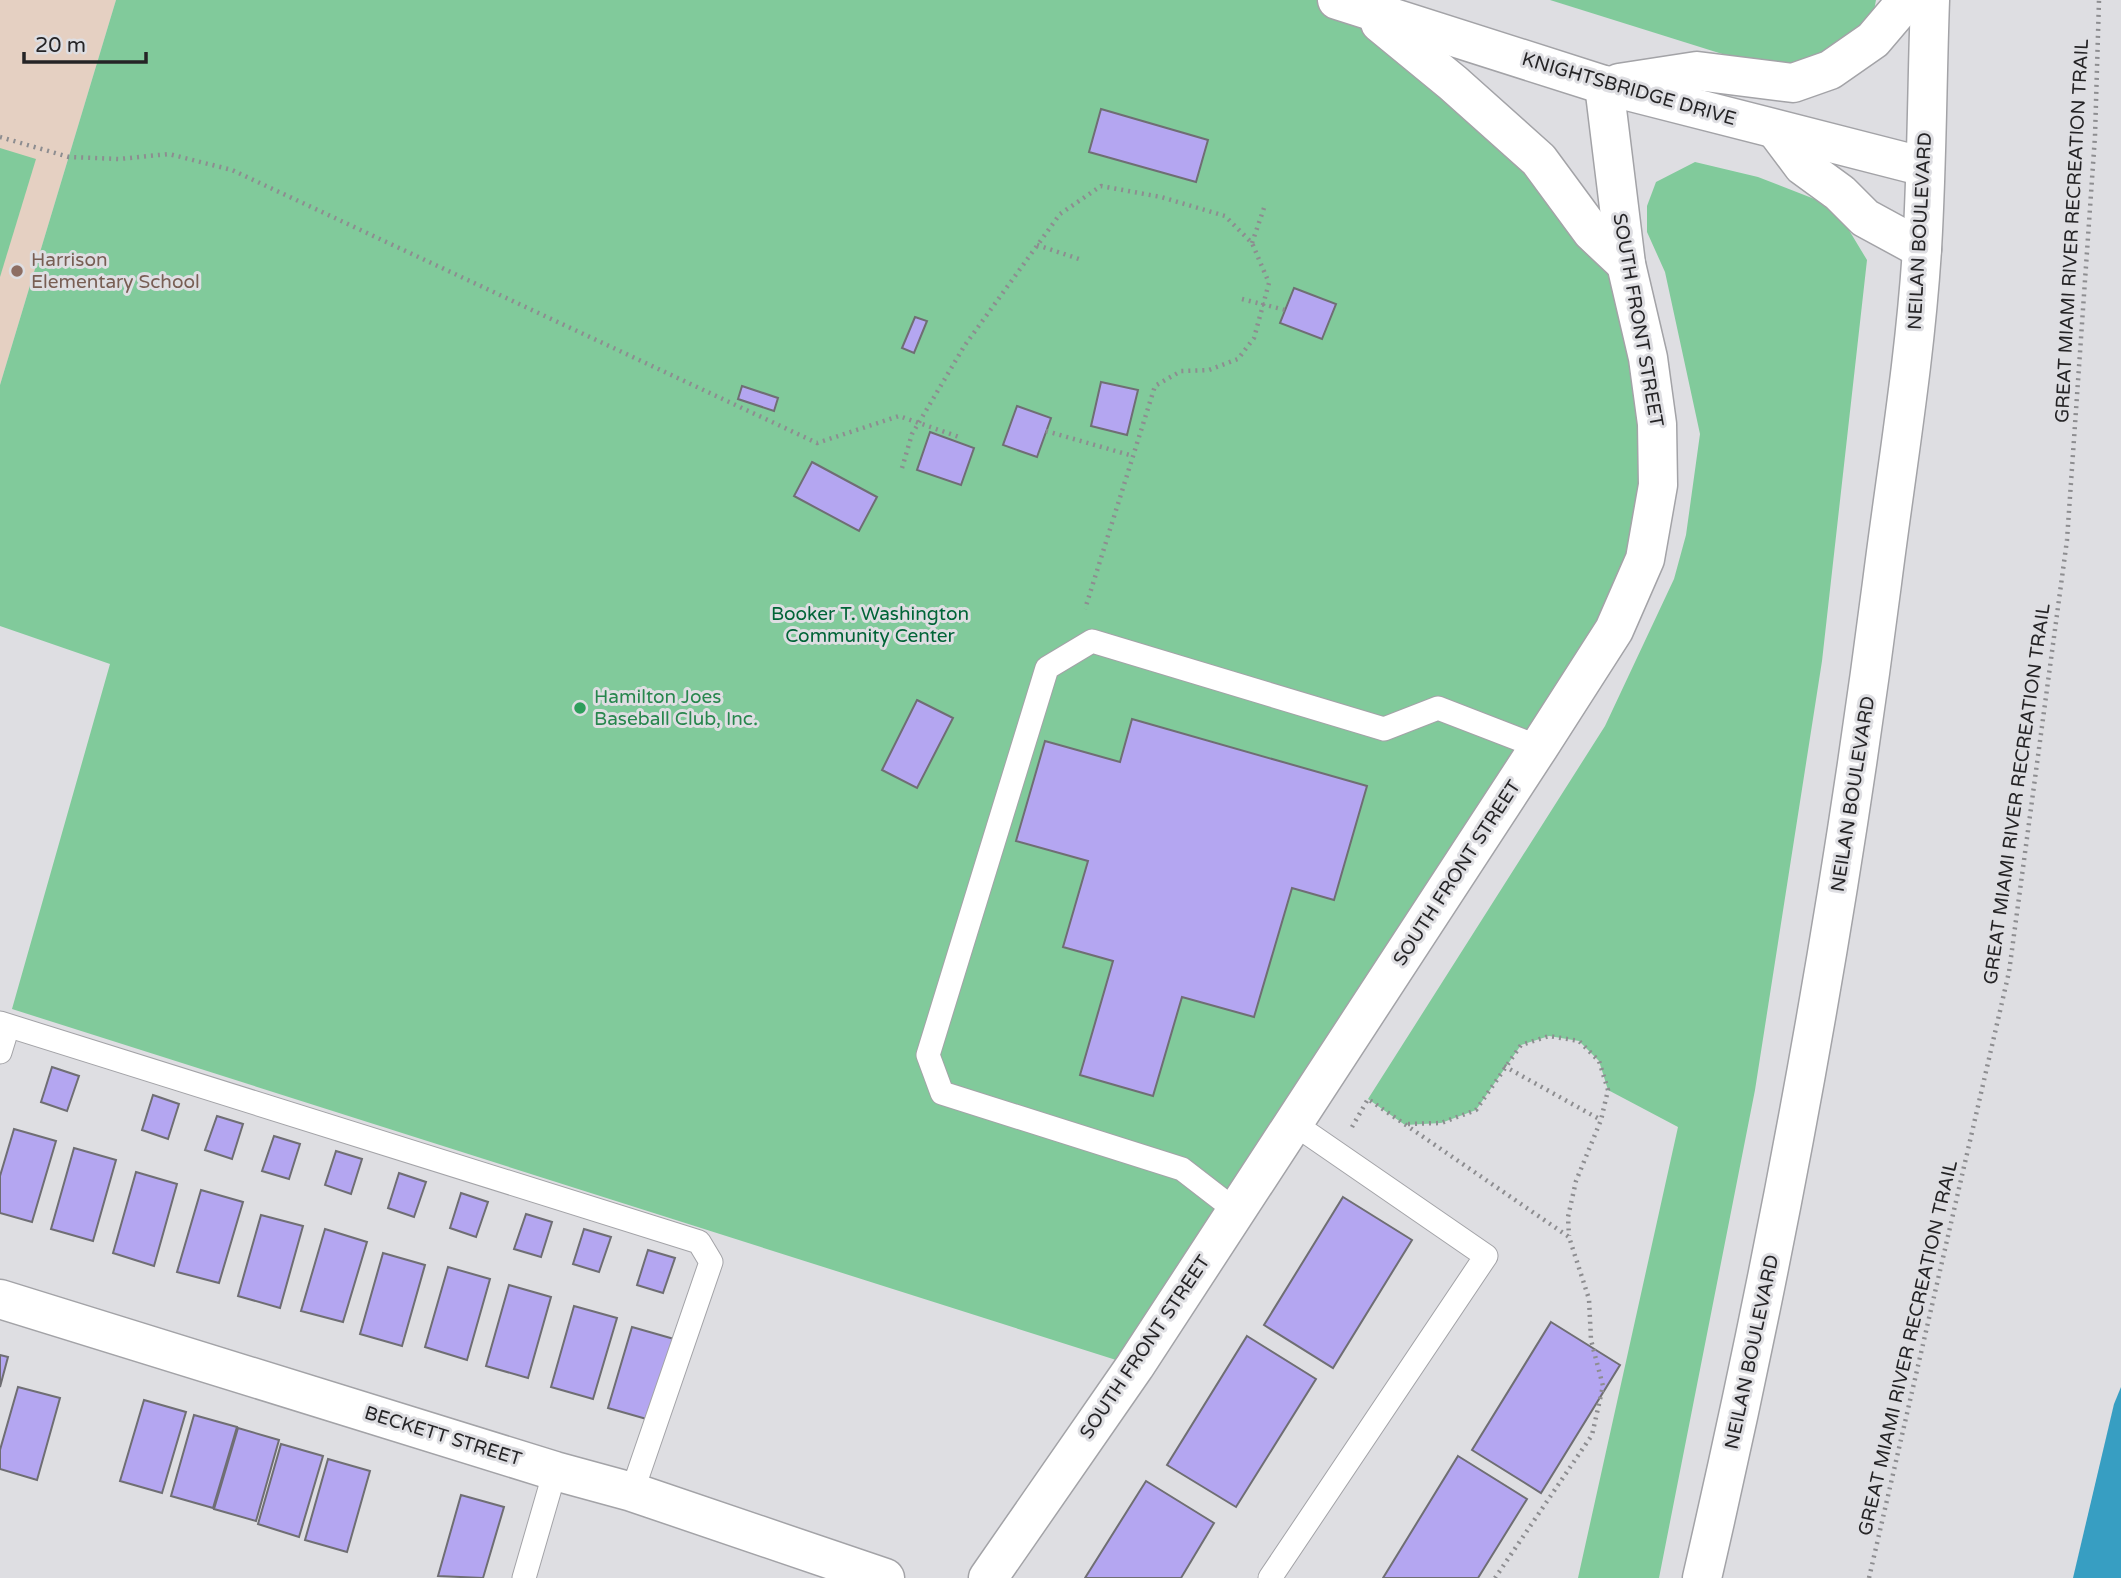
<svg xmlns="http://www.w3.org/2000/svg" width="2121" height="1578" font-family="'Varela Round',sans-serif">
	<rect width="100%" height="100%" fill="#dedee2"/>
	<path fill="#e5d0c2" d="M0,0H116L0,385Z"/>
	<g fill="#81ca9b">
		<path d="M116,0H1337L1592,232L1648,358L1645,559L1135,1366L12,1009L110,664L0,626V385Z"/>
		<path d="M1550,0H1876L1873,16L1815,61L1767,68Z"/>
		<path d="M0,148L36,159L0,277Z"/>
		<path d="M1695,162L1758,177L1835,207L1867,260L1822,661L1755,1090L1659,1578H1578L1678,1127L1608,1090L1599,1061L1579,1041L1549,1036L1521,1045L1476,1110L1441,1123L1405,1125L1368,1099L1605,726L1674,579L1686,535L1700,434L1665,272L1647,232V206L1656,182Z"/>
	</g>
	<path fill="#379ec2" d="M2121,1387V1578H2073L2114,1404Z"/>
	<g fill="#b4a6f1" stroke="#6f6e73" stroke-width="2">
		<path d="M1101,109L1208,140L1196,182L1089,152Z"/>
		<path d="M1294,288L1336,304L1322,339L1280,323Z"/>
		<path d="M915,317L927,321L914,353L902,348Z"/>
		<path d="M1101,382L1138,390L1127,435L1091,426Z"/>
		<path d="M742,386L778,398L774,411L738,399Z"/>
		<path d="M1017,406L1051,418L1037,457L1003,445Z"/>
		<path d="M930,432L974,448L961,485L917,470Z"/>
		<path d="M812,462L877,497L859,531L794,496Z"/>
		<path d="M917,700L953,718L917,788L882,770Z"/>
		<path d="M1132,719L1367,786L1334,900L1292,888L1254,1017L1182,997L1153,1096L1080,1075L1113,961L1063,947L1088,861L1016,841L1045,741L1120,762Z"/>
		<path d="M52,1067L79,1076L67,1111L41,1102Z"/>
		<path d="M153,1095L179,1104L168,1139L142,1130Z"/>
		<path d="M217,1116L243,1124L232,1159L205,1150Z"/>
		<path d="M14,1129L56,1141L32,1222L0,1213V1176Z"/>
		<path d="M274,1136L300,1144L289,1179L262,1171Z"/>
		<path d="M74,1148L116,1160L93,1241L51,1229Z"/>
		<path d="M336,1151L362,1159L351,1194L325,1185Z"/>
		<path d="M136,1172L177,1184L154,1266L113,1253Z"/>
		<path d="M399,1173L426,1182L414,1217L388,1208Z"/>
		<path d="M201,1190L243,1202L219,1283L177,1272Z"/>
		<path d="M461,1193L488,1202L476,1237L450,1228Z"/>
		<path d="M1343,1197L1412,1240L1333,1368L1264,1325Z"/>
		<path d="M526,1214L552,1222L541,1257L514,1249Z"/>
		<path d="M261,1215L303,1226L280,1308L238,1296Z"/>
		<path d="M325,1229L367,1242L343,1322L301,1311Z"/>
		<path d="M584,1229L611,1237L599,1272L573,1264Z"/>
		<path d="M648,1250L675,1258L663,1293L637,1285Z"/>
		<path d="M383,1253L425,1265L402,1346L360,1334Z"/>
		<path d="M448,1267L490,1279L467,1360L425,1347Z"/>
		<path d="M509,1285L551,1297L528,1378L486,1366Z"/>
		<path d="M574,1306L617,1318L593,1399L551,1387Z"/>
		<path d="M1551,1322L1620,1365L1541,1493L1472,1450Z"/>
		<path d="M632,1327L674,1339L650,1420L608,1408Z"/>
		<path d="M1247,1336L1316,1379L1236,1507L1167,1465Z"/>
		<path d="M0,1355L8,1357L0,1387Z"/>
		<path d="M18,1387L60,1398L37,1480L0,1469V1450Z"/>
		<path d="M144,1400L186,1412L162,1493L120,1481Z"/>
		<path d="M194,1415L237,1427L213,1508L171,1496Z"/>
		<path d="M238,1428L279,1440L256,1521L214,1509Z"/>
		<path d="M281,1444L323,1456L299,1537L258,1524Z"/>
		<path d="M1458,1456L1527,1499L1478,1578H1383Z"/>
		<path d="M328,1459L370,1471L347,1552L305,1540Z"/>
		<path d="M1146,1481L1214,1523L1181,1578H1085Z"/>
		<path d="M461,1495L504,1507L483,1578L438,1576Z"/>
	</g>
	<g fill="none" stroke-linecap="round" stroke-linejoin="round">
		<defs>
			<g id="service">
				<path d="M0,1023L699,1242L711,1262L632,1492"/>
				<path d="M0,1052L8,1026"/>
				<path d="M1235,1210L1182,1169L942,1093L928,1055L1047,668L1092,641L1384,729L1438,708L1539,747"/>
				<path d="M524,1578L555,1471"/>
				<path d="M1270,1578L1486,1256L1293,1123"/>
			</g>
			<path id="minor" d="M0,1299L555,1471L632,1492L885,1578"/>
			<g id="tertiary">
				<path d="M1337,0L1604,85L1925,167"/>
				<path d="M1380,23L1453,83L1539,160L1592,232L1626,264"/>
				<path d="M1619,83L1697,71L1793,83L1830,70L1873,40L1907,0"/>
				<path d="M1776,130L1803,166L1840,193L1865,218L1922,249"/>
				<path d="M988,1578L1135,1366L1539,747L1614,630L1645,559L1658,485L1657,424L1648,358L1626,264L1604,85"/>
				<path d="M1702,1578C1778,1249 1839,918 1882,583C1896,472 1915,361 1922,249C1927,166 1927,83 1930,0"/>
			</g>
		</defs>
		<use href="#service" stroke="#a3a3a7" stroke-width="25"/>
		<use href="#minor" stroke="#a3a3a7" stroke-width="41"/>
		<use href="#tertiary" stroke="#a3a3a7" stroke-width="41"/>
		<g stroke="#8d8d90" stroke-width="4.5" stroke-dasharray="2 5" stroke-linecap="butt">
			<path d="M0,137L69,157L119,159L169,154L232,170L817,443L899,416L962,438"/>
			<path d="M1252,243L1264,208"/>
			<path d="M1037,245L1079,259"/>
			<path d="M1242,299L1285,310"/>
			<path d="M1046,431L1133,456"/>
			<path d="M902,468L912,434L965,345L1060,214L1101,186L1161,197L1225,216L1252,243L1269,283L1254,338L1238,359L1209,370L1181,371L1155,386L1085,609"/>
			<path d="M1504,1066L1601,1120"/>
			<path d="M1408,1124L1441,1123L1476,1110L1521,1045L1549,1036L1579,1041L1599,1061L1608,1090L1601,1120L1576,1181L1568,1217L1569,1236"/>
			<path d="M1352,1127L1368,1099L1569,1237L1589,1299L1591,1340L1603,1386L1592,1435L1495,1578"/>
			<path d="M1869,1578L2009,972L2067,540L2095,136L2099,0"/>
		</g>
		<use href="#service" stroke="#fff" stroke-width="23"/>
		<use href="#minor" stroke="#fff" stroke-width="38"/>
		<use href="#tertiary" stroke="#fff" stroke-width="38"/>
	</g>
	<circle fill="#8d6e63" stroke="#dedee2" stroke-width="2.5" cx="17" cy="271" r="7"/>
	<circle fill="#2e9e5b" stroke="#dedee2" stroke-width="2.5" cx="580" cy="708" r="7"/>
	<g text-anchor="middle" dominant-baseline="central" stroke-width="6" stroke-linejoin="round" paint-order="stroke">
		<g font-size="19" fill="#252426" stroke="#dedee2">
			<text transform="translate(1629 89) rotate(16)">KNIGHTSBRIDGE DRIVE</text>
			<text transform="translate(1920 231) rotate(-87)">NEILAN BOULEVARD</text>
			<text transform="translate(2072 231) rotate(-87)">GREAT MIAMI RIVER RECREATION TRAIL</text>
			<text transform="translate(1638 320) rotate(80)">SOUTH FRONT STREET</text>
			<text transform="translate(1853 794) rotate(-81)">NEILAN BOULEVARD</text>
			<text transform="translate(2017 794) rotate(-82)">GREAT MIAMI RIVER RECREATION TRAIL</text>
			<text transform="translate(1457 873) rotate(-57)">SOUTH FRONT STREET</text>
			<text transform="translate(1145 1347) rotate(-56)">SOUTH FRONT STREET</text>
			<text transform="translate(1908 1348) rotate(-77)">GREAT MIAMI RIVER RECREATION TRAIL</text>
			<text transform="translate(1752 1352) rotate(-78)">NEILAN BOULEVARD</text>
			<text transform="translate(443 1436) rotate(17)">BECKETT STREET</text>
		</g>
		<g font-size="19" fill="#785e54" stroke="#dedee2" text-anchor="start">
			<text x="31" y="260">Harrison<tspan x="31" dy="22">Elementary School</tspan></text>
		</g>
		<g font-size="19" fill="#006437" stroke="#dedee2">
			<text x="870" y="614">Booker T. Washington<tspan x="870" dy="22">Community Center</tspan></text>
		</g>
		<g font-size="19" fill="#27864d" stroke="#dedee2" text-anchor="start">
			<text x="594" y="697">Hamilton Joes<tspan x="594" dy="22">Baseball Club, Inc.</tspan></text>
		</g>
	</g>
	<path d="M24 52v10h122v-10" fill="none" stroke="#252426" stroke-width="3.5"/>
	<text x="35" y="52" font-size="21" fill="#252426" stroke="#dedee2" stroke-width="5" paint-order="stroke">20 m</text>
</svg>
